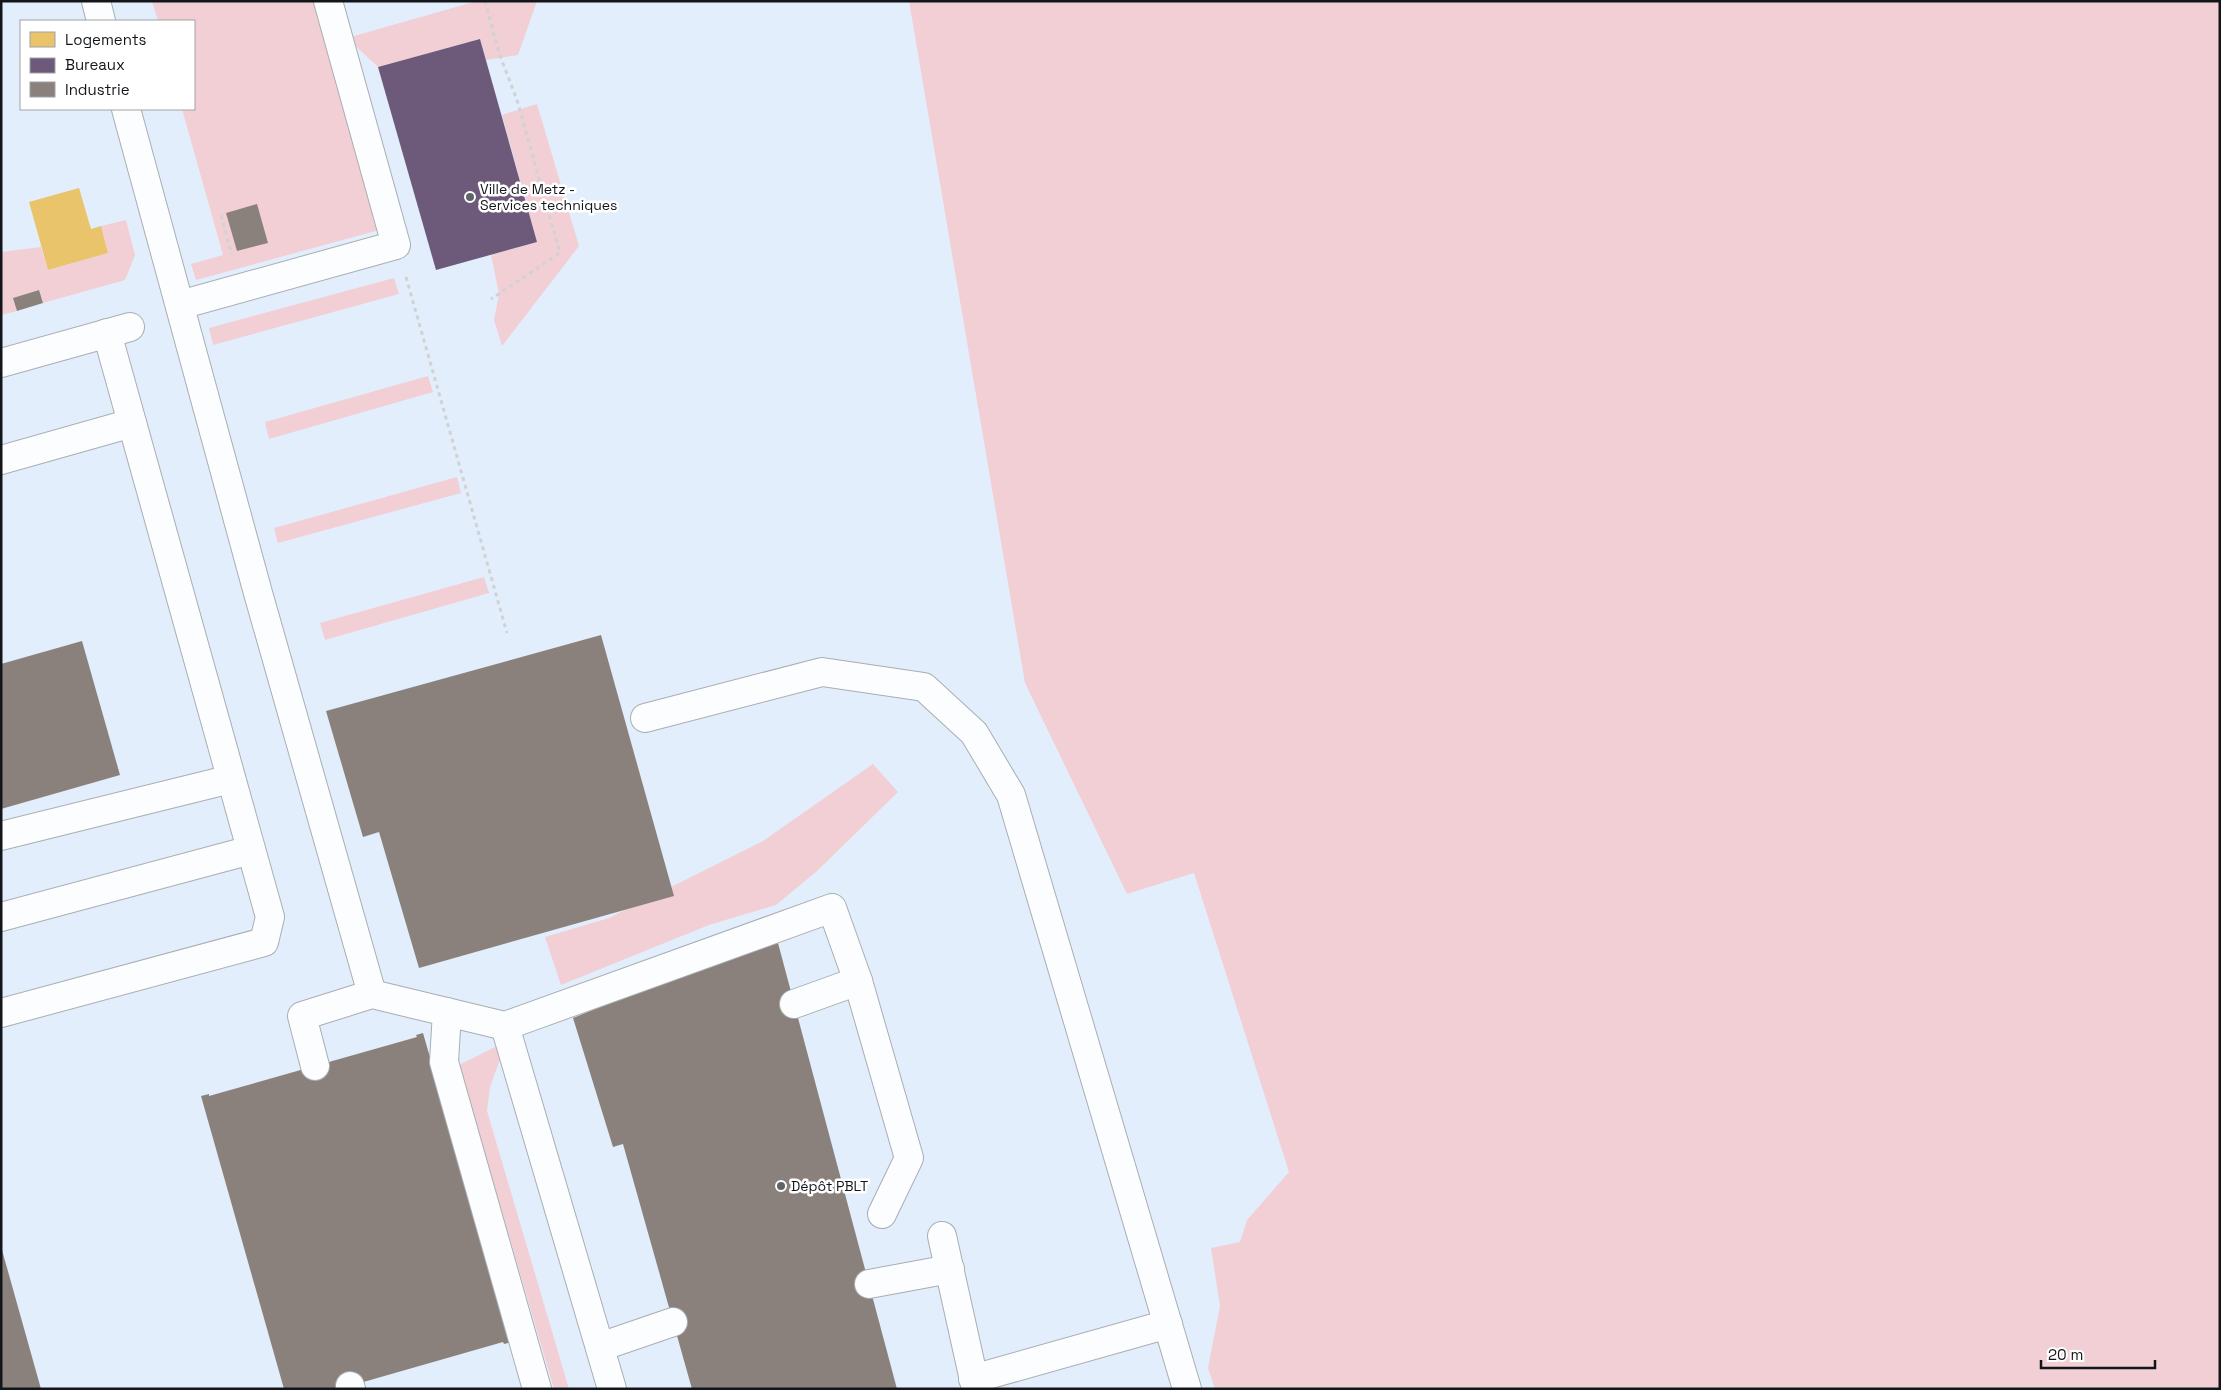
<svg xmlns="http://www.w3.org/2000/svg" width="2221" height="1390" font-family="'Space Grotesk',sans-serif">
	<rect width="100%" height="100%" fill="#eef4fa"/>
	<path fill="#e2eefc" fill-rule="evenodd" d="M1,1H912L1037,518L1278,1064L1361,1389H1ZM21,21H194V109H21Z"/>
	<g fill="#f2cfd5">
		<path d="M152,1H316L383,229L196,280L191,264L223,255L182,109H194V21H158Z"/>
		<path d="M477,1H537L518,55L486,60L480,39L378,67L347,38Z"/>
		<path d="M909,1H2220V1389H1215L1208,1368L1220,1306L1211,1248L1240,1242L1247,1220L1289,1172L1194,873L1127,894L1025,683Z"/>
		<path d="M537,104L579,246L502,346L494,320L499,294L491,255L537,242L502,115Z"/>
		<path d="M126,220L135,255L125,280L43,303L39,290L14,298L17,311L1,315V252L41,247L48,270L108,253L101,226Z"/>
		<path d="M394,278L399,294L213,345L209,328Z"/>
		<path d="M428,376L433,392L269,439L265,422Z"/>
		<path d="M457,477L461,493L278,543L274,528Z"/>
		<path d="M484,577L489,593L325,640L320,623Z"/>
		<path d="M873,764L898,792L817,871L776,905L709,925L561,985L545,937L609,918L763,841Z"/>
		<path d="M495,1047L503,1051L490,1087L487,1111L569,1389H554L459,1065Z"/>
	</g>
	<path fill="#e9c46a" d="M79,188L91,229L101,226L108,253L48,270L29,202Z"/>
	<path fill="#6d597a" d="M480,39L537,242L436,270L378,67Z"/>
	<g fill="#8a817c">
		<path d="M257,204L268,243L237,251L226,213Z"/>
		<path d="M39,290L43,303L17,311L13,298Z"/>
		<path d="M601,635L674,896L419,968L379,832L363,837L326,711Z"/>
		<path d="M82,641L120,775L1,809V664Z"/>
		<path d="M778,943L897,1389H692L623,1144L613,1147L573,1018L739,951Z"/>
		<path d="M423,1033L512,1342L504,1344L503,1342L339,1389H284L201,1096L209,1094V1096L417,1037L416,1035Z"/>
		<path d="M2,1250L41,1389H1Z"/>
	</g>
	<g fill="none" stroke-linecap="round" stroke-linejoin="round">
		<defs>
			<g id="minor">
				<path d="M96,1L101,21"/>
				<path d="M126,109L258,593L372,994"/>
				<path d="M180,305L396,245L328,1"/>
				<path d="M1,363L130,327"/>
				<path d="M1,460L132,423"/>
				<path d="M645,718L822,672L924,687L974,733L1011,795L1187,1389"/>
				<path d="M1,836L231,779"/>
				<path d="M1,917L251,850"/>
				<path d="M794,1004L858,981"/>
				<path d="M447,1012L444,1062L537,1389"/>
				<path d="M1,1013L264,942L270,917L107,333"/>
				<path d="M505,1026L612,1389"/>
				<path d="M315,1066L302,1016L372,994L505,1026L832,908L858,981L909,1158L882,1214"/>
				<path d="M942,1236L976,1389"/>
				<path d="M869,1284L950,1269"/>
				<path d="M600,1347L673,1322"/>
				<path d="M973,1379L1168,1324"/>
				<path d="M350,1386L351,1389"/>
			</g>
		</defs>
		<use href="#minor" stroke="#a9aeb2" stroke-width="30"/>
		<g stroke="#d0d2d4" stroke-width="3" stroke-dasharray="4 4" stroke-linecap="butt">
			<path d="M485,1L499,53L517,100L560,253L491,299"/>
			<path d="M221,215L232,255"/>
			<path d="M406,277L507,633"/>
		</g>
		<use href="#minor" stroke="#fcfdfe" stroke-width="28"/>
	</g>
	<g fill="#5f6468" stroke="#fff" stroke-width="2">
		<circle cx="470" cy="197" r="5"/>
		<circle cx="781" cy="1186" r="5"/>
	</g>
	<g text-anchor="middle" dominant-baseline="central" stroke-width="5" stroke-linejoin="round" paint-order="stroke">
		<g font-size="14" fill="#12161a" stroke="#fff" text-anchor="start">
			<text x="480" y="189">Ville de Metz -<tspan x="480" dy="16">Services techniques</tspan></text>
			<text x="791" y="1186">Dépôt PBLT</text>
		</g>
	</g>
	<rect width="2221" height="1390" fill="none" stroke="#12161a" stroke-width="5"/>
	<rect x="20" y="20" width="175" height="90" fill="#ffffff" stroke="#a0a2a3"/>
	<rect x="30" y="32" width="25" height="15" fill="#e9c46a" stroke="#a0a2a3"/>
	<text x="65" y="45" font-size="15" fill="#12161a">Logements</text>
	<rect x="30" y="58" width="25" height="15" fill="#6d597a" stroke="#a0a2a3"/>
	<text x="65" y="70" font-size="15" fill="#12161a">Bureaux</text>
	<rect x="30" y="82" width="25" height="15" fill="#8a817c" stroke="#a0a2a3"/>
	<text x="65" y="95" font-size="15" fill="#12161a">Industrie</text>
	<path d="M2041 1360v8h114v-8" fill="none" stroke="#12161a" stroke-width="2.5"/>
	<text x="2048" y="1360" font-size="15" fill="#12161a" stroke="#ffffff" stroke-width="4" paint-order="stroke">20 m</text>
</svg>
